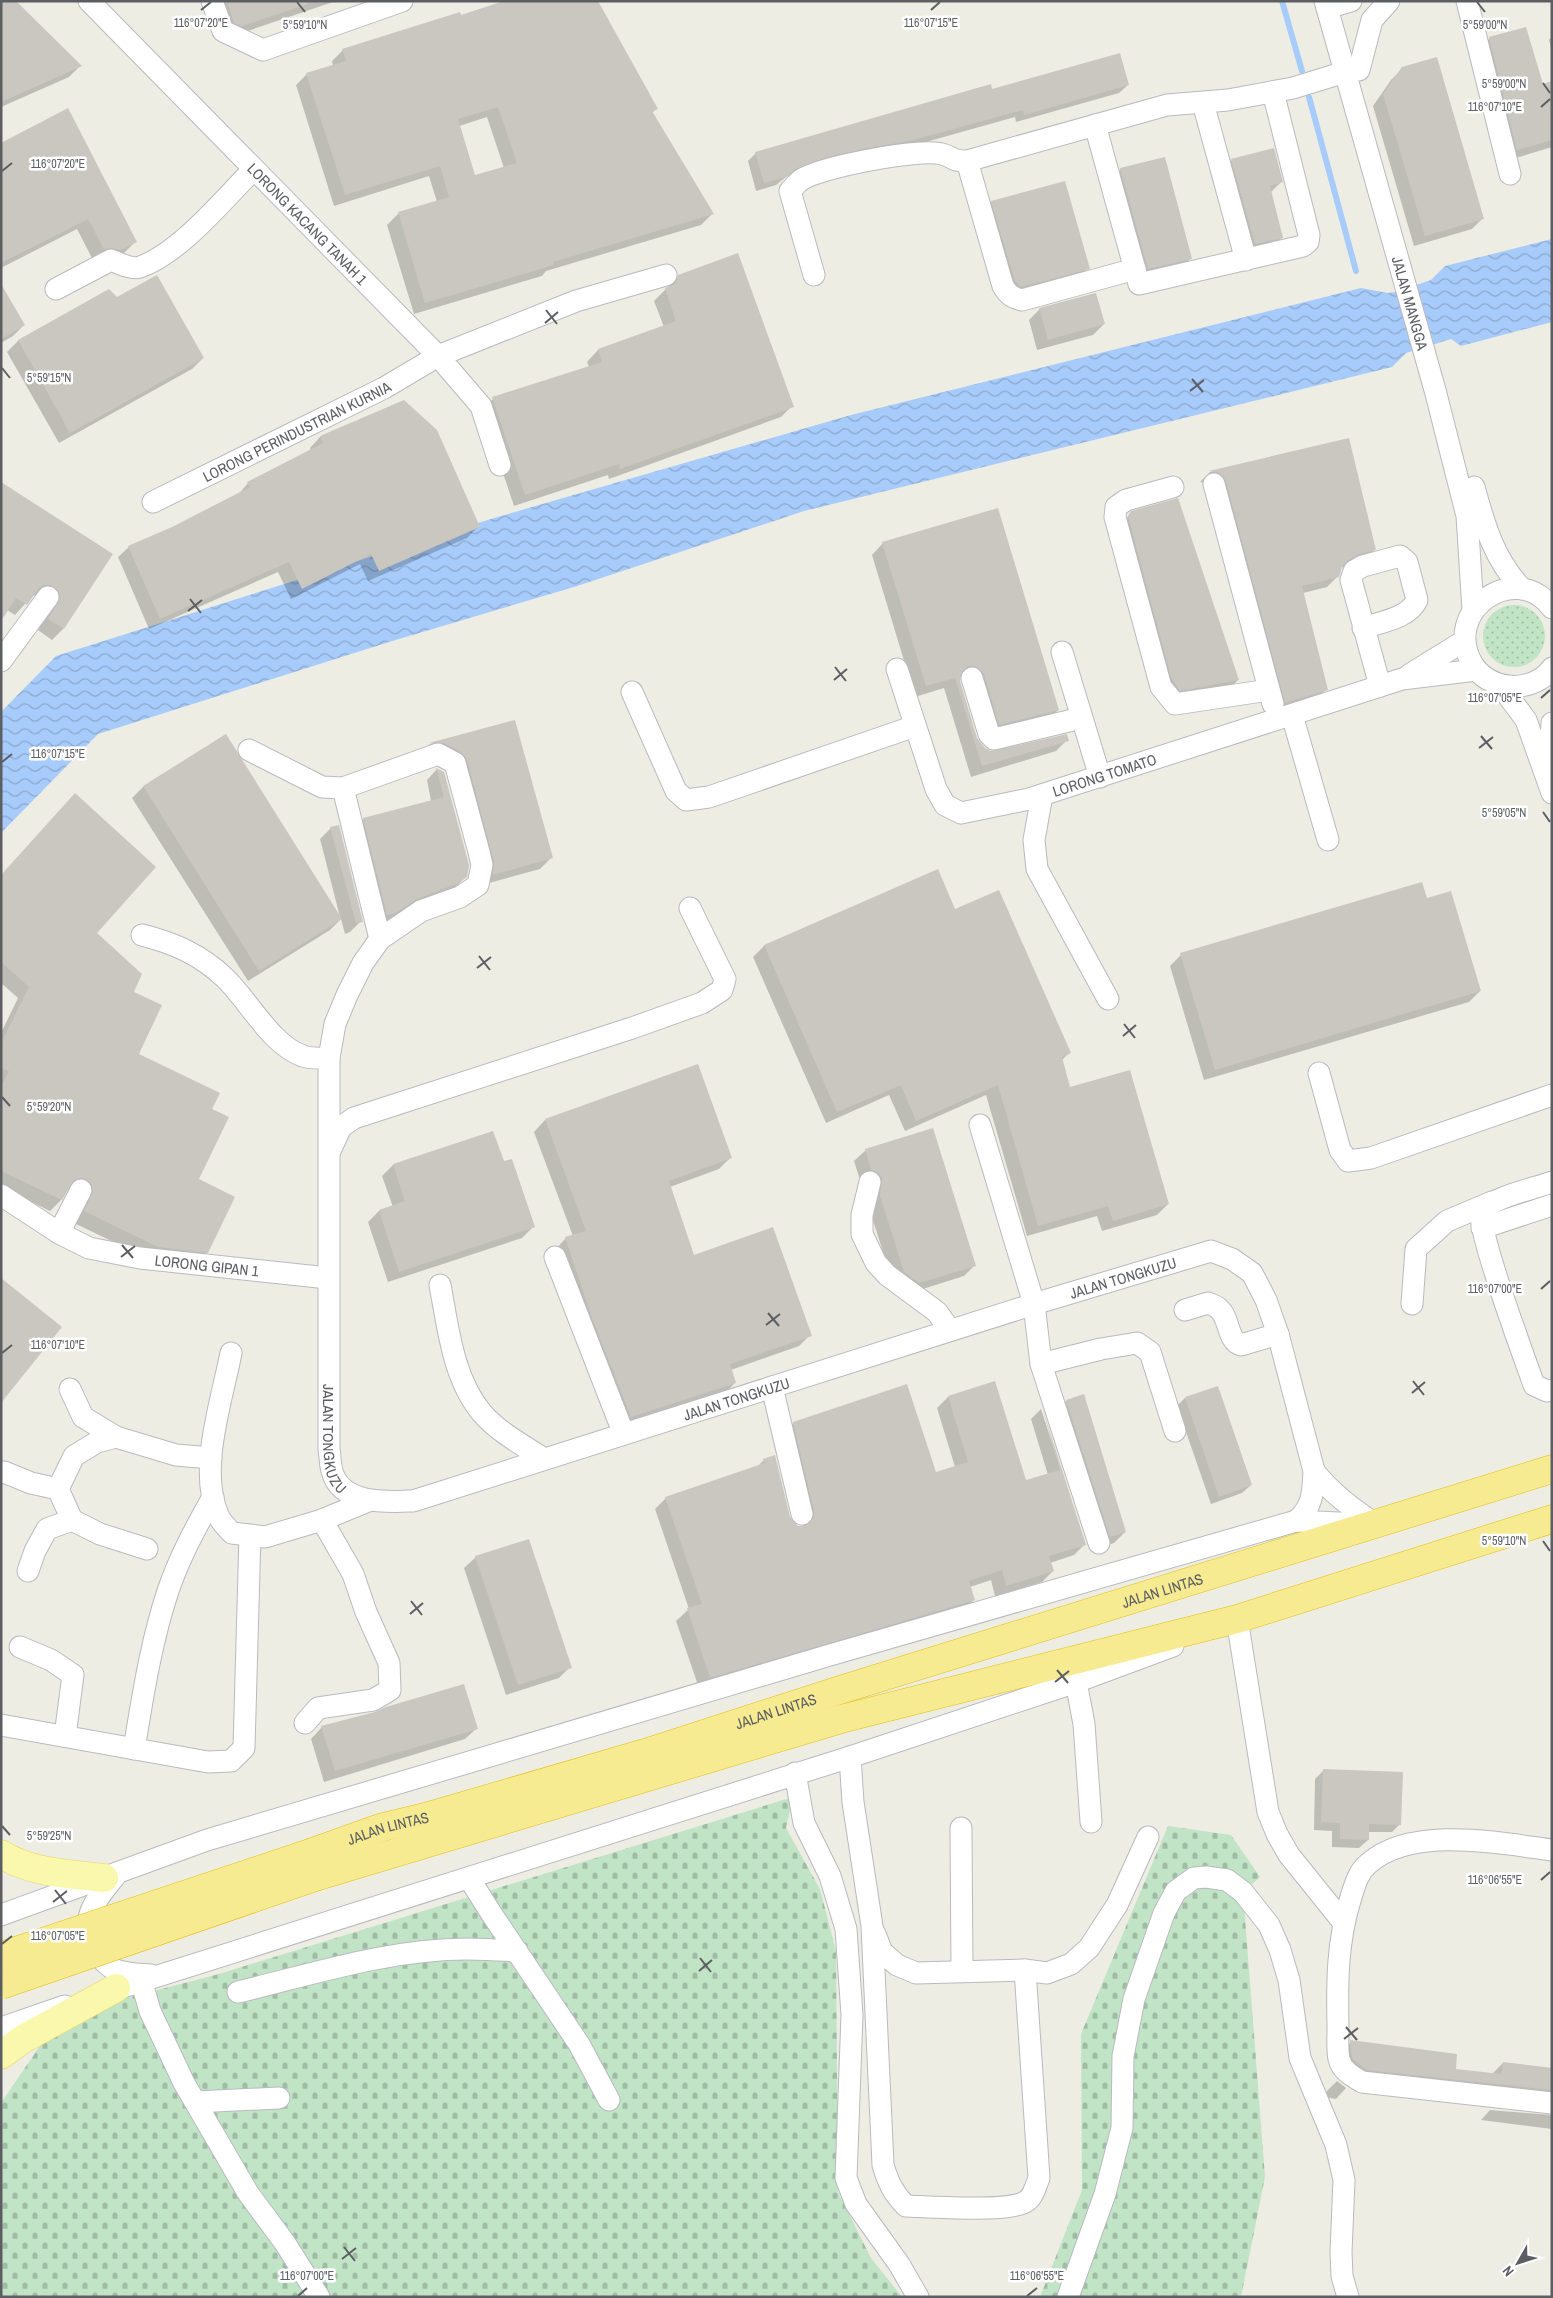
<svg xmlns="http://www.w3.org/2000/svg" width="1553" height="2298" font-family="'Archivo Narrow',sans-serif">
	<defs>
		<pattern id="grass-dots" width="8" height="8" patternUnits="userSpaceOnUse" patternTransform="scale(1.25)"><rect width="8" height="8" fill="#c1e4c6"/><path d="M2 2h.1M6 6h.1" fill="none" stroke="#a0bca4" stroke-width="1.8" stroke-linecap="round"/></pattern>
		<pattern id="cemetery-stones" width="16" height="16" patternUnits="userSpaceOnUse" patternTransform="scale(1.25)"><rect width="16" height="16" fill="#c1e4c6"/><path d="M2 7V4a2 2 0 0 1 4 0v3zM10 15v-3a2 2 0 0 1 4 0v3z" fill="#a0bca4"/></pattern>
		<pattern id="water-waves" width="16" height="10" patternUnits="userSpaceOnUse" patternTransform="scale(1.25)"><rect width="16" height="10" fill="#a7cbfa"/><path d="M0 5q4-4 8 0t8 0" fill="none" stroke="#8ba8ce"/></pattern>
	</defs>
	<rect width="100%" height="100%" fill="#edede4"/>
	<circle fill="url(#grass-dots)" cx="1514" cy="636" r="31"/>
	<g fill="url(#cemetery-stones)">
		<path d="M793,1797L786,1828L820,1889L836,1951L838,2192L871,2258L902,2297H1V2103L46,2037L107,2003L219,1974Z"/>
		<path d="M1168,1826L1231,1835L1260,1877L1243,1892L1265,2177L1241,2297H1040L1082,2190L1081,2034Z"/>
	</g>
	<path fill="url(#water-waves)" d="M1552,239V322L1461,346L1451,339L1406,353L1392,367L804,511L574,587L389,642L98,734L1,833V712L56,656L494,518L851,415L1361,288L1388,293L1396,292L1431,280L1445,266Z"/>
	<g fill="#0003" fill-rule="evenodd">
		<path d="M1,1L80,66L69,77L1,107Z"/>
		<path d="M213,1H336L230,37Z"/>
		<path d="M1552,37V52L1549,40Z"/>
		<path d="M1490,38L1542,85L1552,82V147L1506,161L1478,50Z"/>
		<path d="M343,50L656,109L652,113L712,214L701,225L546,271L542,276L414,314L387,225L398,214L437,202L429,176L334,206L296,85L307,74L333,66L332,61ZM487,117L504,168L474,177L459,126Z"/>
		<path d="M1403,68L1483,218L1472,229L1414,246L1373,106L1391,80Z"/>
		<path d="M1128,85L1119,93L1016,122L1015,117L901,149L815,165L786,177L776,185L756,191L748,161L756,153Z"/>
		<path d="M1,144L136,241L125,252L108,261L93,260L77,229L1,268Z"/>
		<path d="M1232,160L1281,182L1270,193L1282,237L1271,248L1244,255L1221,171Z"/>
		<path d="M1121,169L1190,259L1179,270L1137,279L1109,181Z"/>
		<path d="M992,202L1088,268L1077,279L1009,297L981,213Z"/>
		<path d="M679,276L792,406L781,417L609,479L608,475L514,506L482,410L493,399L589,367L587,362L598,350L664,327L654,301Z"/>
		<path d="M1,286L24,325L13,336L1,343Z"/>
		<path d="M108,290L117,299L203,358L192,369L59,443L7,352L18,341Z"/>
		<path d="M1040,309L1104,324L1093,335L1037,350L1029,320Z"/>
		<path d="M403,401L478,527L467,538L368,581L360,564L291,599L278,572L149,629L118,557L129,547L172,529L238,495L248,483L311,451L310,448L320,437Z"/>
		<path d="M1348,439L1375,549L1364,560L1340,568L1338,576L1327,587L1303,593L1326,689L1315,700L1274,714L1206,483L1200,482L1210,472Z"/>
		<path d="M1,483L111,555L63,629L52,640L38,630L50,611L37,595L32,596L15,615L7,610Z"/>
		<path d="M1132,513L1238,680L1227,691L1169,701L1120,524Z"/>
		<path d="M883,543L1058,710L1047,721L988,735L964,677H960L959,681L976,738L984,749L991,752L1067,740L1056,751L971,777L944,688L915,697L872,555Z"/>
		<path d="M514,722L551,858L540,869L482,885L456,771L420,754L430,744Z"/>
		<path d="M225,735L340,917L320,839L331,828L361,921L350,932L345,934L341,919L330,930L248,981L132,798L143,787Z"/>
		<path d="M437,769L466,877L454,888L384,924L353,830L364,819L431,801L427,780Z"/>
		<path d="M937,871L954,911L1069,1053L1061,1061L1069,1089L1168,1204L1157,1215L1102,1231L1097,1216L1027,1236L986,1095L905,1131L889,1095L826,1123L753,957L764,946Z"/>
		<path d="M1,875L95,933L133,993L137,1054L210,1110L197,1180L207,1252L196,1263L147,1258L74,1223L75,1189L67,1188L61,1200L50,1211L1,1187V1033L18,998L1,983Z"/>
		<path d="M1181,955L1480,991L1469,1002L1204,1080L1170,966Z"/>
		<path d="M697,1066L730,1158L719,1169L670,1187L693,1257L810,1335L799,1346L731,1370L735,1383L724,1394L620,1428L555,1250L566,1238L573,1236L534,1132L545,1120Z"/>
		<path d="M866,1150L975,1265L964,1276L907,1294L893,1283L854,1161Z"/>
		<path d="M503,1163L533,1227L522,1238L388,1282L368,1222L379,1211L393,1207L382,1176L393,1165Z"/>
		<path d="M994,1383L1025,1482L1048,1475L1031,1419L1041,1409L1085,1544L1074,1555L1050,1563L1053,1571L1042,1582L995,1596L991,1580L970,1587L974,1600L963,1611L699,1688L676,1621L689,1609L655,1509L666,1498L756,1468L764,1460L789,1518L797,1527H803L783,1434L794,1423L936,1474L955,1467L937,1408L948,1397Z"/>
		<path d="M1185,1398L1251,1485L1242,1493L1211,1504L1177,1406Z"/>
		<path d="M1066,1401L1125,1532L1114,1543L1099,1548L1055,1412Z"/>
		<path d="M476,1557L570,1667L559,1678L506,1695L464,1568Z"/>
		<path d="M322,1727L477,1728L465,1739L324,1782L311,1739Z"/>
		<path d="M1323,1771L1400,1824L1392,1832H1368V1840L1359,1848L1332,1847V1831L1314,1830L1315,1779Z"/>
		<path d="M1351,2042L1454,2070L1492,2074L1503,2063L1552,2069V2111L1355,2081L1340,2053Z"/>
		<path d="M1337,2081L1346,2088L1336,2099L1325,2097L1326,2092Z"/>
		<path d="M1490,2110L1552,2115V2129L1481,2120Z"/>
	</g>
	<g fill="none" stroke-linecap="round" stroke-linejoin="round">
		<g stroke="#a7cbfa" stroke-width="6">
			<path d="M1282,1L1302,71"/>
			<path d="M1309,97L1356,271"/>
		</g>
	</g>
	<g fill="#c9c7c0" fill-rule="evenodd">
		<path d="M1,1H16L82,66L1,102Z"/>
		<path d="M227,1H307L308,4L242,26L234,23Z"/>
		<path d="M504,1H598L658,109L652,111L714,214L553,262L554,265L425,303L398,212L449,197L440,166L345,195L306,73L346,61L342,49L460,12L461,15ZM498,107L517,163L475,175L458,119Z"/>
		<path d="M1526,27L1543,84L1552,81V140L1517,150L1489,37Z"/>
		<path d="M1120,53L1129,85L1024,115L1023,110L910,141L868,148L825,158L796,169L786,177L764,183L755,152L991,84L992,89Z"/>
		<path d="M1437,57L1484,219L1425,236L1383,94L1402,67Z"/>
		<path d="M68,108L137,242L120,250L111,248L104,249L88,219L1,263V143Z"/>
		<path d="M1274,148L1283,182L1270,186L1283,238L1255,244L1231,159Z"/>
		<path d="M1165,157L1192,259L1148,269L1120,168Z"/>
		<path d="M1065,181L1090,269L1021,287L1015,281L991,201Z"/>
		<path d="M738,253L794,407L620,469L619,464L525,495L492,397L602,362L598,349L676,321L665,288L675,284L678,275Z"/>
		<path d="M157,275L204,358L70,433L18,340L109,289L117,297Z"/>
		<path d="M1,284L25,325L1,339Z"/>
		<path d="M1096,293L1105,324L1048,340L1039,308Z"/>
		<path d="M404,400L437,430L480,527L379,571L371,554L302,589L289,562L160,619L128,546L172,527L250,487L247,482L323,443L320,436Z"/>
		<path d="M1349,438L1376,550L1360,554L1348,560L1342,567L1339,577L1302,586L1328,690L1285,703L1226,481L1218,472L1209,471Z"/>
		<path d="M1,482L113,554L64,629L48,619L60,598L59,592L50,585H43L38,589L27,605L16,598L1,621Z"/>
		<path d="M1178,498L1239,680L1180,691L1171,677L1128,516L1131,511Z"/>
		<path d="M998,508L1059,710L999,725L984,674L975,666H968L963,670L960,681L977,738L985,748L991,751L1067,734L1069,741L982,766L955,678L926,686L882,542Z"/>
		<path d="M515,720L553,858L493,875L494,862L467,759L461,752L444,743H429Z"/>
		<path d="M226,734L342,919L259,971L143,786Z"/>
		<path d="M436,768L444,772L469,865L467,877L456,884L417,899L396,913L387,915L363,818L444,797Z"/>
		<path d="M75,793L156,867L97,933L142,974L134,992L162,1005L139,1054L220,1093L212,1109L229,1117L199,1179L235,1197L208,1253L158,1247L84,1211L93,1190L91,1183L86,1179L80,1178L74,1180L62,1200L1,1171V1087L9,1071L1,1068V1043L29,987L1,962V875Z"/>
		<path d="M339,825L363,922L356,923L330,827Z"/>
		<path d="M938,869L955,909L999,890L1071,1053L1062,1057L1070,1087L1130,1070L1169,1204L1113,1221L1108,1206L1038,1226L998,1085L916,1121L901,1085L837,1112L764,945Z"/>
		<path d="M1422,882L1427,898L1451,891L1481,991L1215,1070L1180,953Z"/>
		<path d="M698,1064L732,1158L669,1181L694,1255L773,1227L812,1336L730,1364L736,1383L631,1417L592,1318L565,1237L586,1231L545,1119Z"/>
		<path d="M933,1128L976,1266L919,1283L904,1272L880,1196L882,1178L878,1173L871,1170L865,1149Z"/>
		<path d="M493,1131L504,1161L512,1159L535,1227L399,1272L379,1210L405,1201L393,1164Z"/>
		<path d="M1,1278L62,1327L1,1403Z"/>
		<path d="M995,1381L1026,1480L1060,1470L1042,1407L1086,1545L1049,1556L1054,1571L1006,1586L1002,1570L969,1581L975,1600L710,1678L687,1608L702,1604L665,1497L765,1463L763,1459L775,1455L790,1517L798,1526H805L814,1518V1511L793,1422L907,1384L936,1472L968,1462L948,1396Z"/>
		<path d="M1218,1386L1252,1485L1219,1497L1185,1397Z"/>
		<path d="M1084,1394L1126,1532L1110,1537L1066,1400Z"/>
		<path d="M529,1539L572,1668L518,1685L475,1556Z"/>
		<path d="M464,1684L478,1729L335,1771L321,1726L375,1712L386,1707Z"/>
		<path d="M1323,1769L1403,1772L1401,1825L1369,1824V1840L1340,1839V1823L1321,1822Z"/>
		<path d="M1350,2040L1457,2054L1456,2069L1501,2074L1503,2062L1552,2068V2090L1366,2070L1352,2058Z"/>
	</g>
	<g fill="none" stroke-linecap="round" stroke-linejoin="round">
		<defs>
			<g id="minor">
				<path id="s1" d="M89,1L438,356L481,406L500,465"/>
				<path d="M212,1L223,31L263,50L402,1"/>
				<path id="s2" d="M1325,1L1435,390L1467,516L1473,610"/>
				<path d="M1467,1L1510,174"/>
				<path d="M1327,8L1351,1"/>
				<path d="M1359,70L1372,20L1389,1"/>
				<path d="M1203,103L1246,260"/>
				<path d="M1095,125L1139,284L1303,246L1308,242L1309,235L1273,92"/>
				<path d="M967,161L1003,286C1008,295 1013,298 1022,300L1135,269"/>
				<path d="M814,275L790,191C794,187 797,183 801,180C820,167 920,148 942,154C954,157 950,161 967,161L1167,105L1228,100L1293,88L1345,72"/>
				<path d="M56,289L111,260C119,263 132,270 140,267C180,253 223,200 253,170"/>
				<path d="M1214,484L1273,704"/>
				<path d="M1173,487L1126,500L1116,507L1115,517L1161,687L1175,704L1269,690"/>
				<path d="M1474,487C1485,527 1494,559 1522,589"/>
				<path id="s3" d="M153,502L384,388L438,356L576,301L666,275"/>
				<path d="M1552,608C1516,559 1440,611 1473,665C1481,677 1493,684 1508,686C1524,688 1542,682 1552,668"/>
				<path d="M1363,628C1381,622 1409,618 1417,600L1407,562L1400,556L1363,566L1354,571L1351,580L1380,686"/>
				<path d="M1062,652L1100,777"/>
				<path d="M1,661L48,597"/>
				<path id="s4" d="M897,669L936,789L945,805L961,813L1029,799L1402,679L1476,670"/>
				<path d="M1409,675L1464,641"/>
				<path d="M972,678L989,734L994,739L1081,718"/>
				<path d="M1500,685L1526,720L1552,793"/>
				<path d="M632,692L676,791L686,800L709,797L915,726"/>
				<path d="M1292,715L1328,840"/>
				<path id="s5" d="M249,750L322,787L343,788L438,754L455,763L479,852L482,865L478,885L460,897L421,911L380,939L363,963L347,995L335,1024L329,1058V1448C330,1455 330,1464 332,1471C341,1505 386,1502 413,1501L1034,1304L1211,1251L1232,1259L1252,1273L1266,1300L1278,1334L1314,1471C1313,1491 1313,1508 1296,1521"/>
				<path d="M1551,770L1550,756L1552,723"/>
				<path d="M343,788L380,939"/>
				<path d="M1042,795L1034,840L1037,869L1108,999"/>
				<path d="M142,935C174,943 201,955 225,978C249,1001 271,1045 303,1056C310,1059 321,1058 329,1058"/>
				<path d="M1319,1073L1340,1150L1348,1161L1371,1158L1552,1095"/>
				<path d="M980,1125L1034,1304L1041,1364L1099,1543"/>
				<path d="M330,1151L341,1127L354,1118L632,1028L702,1003L722,990L725,979L690,908"/>
				<path d="M870,1182L862,1215V1234L876,1263L887,1275L937,1312L950,1330"/>
				<path d="M1552,1182C1536,1188 1490,1198 1482,1211C1474,1223 1526,1362 1534,1385L1547,1391L1552,1390"/>
				<path id="s6" d="M1,1195L59,1233L89,1248L140,1258L328,1278"/>
				<path d="M1482,1228L1552,1205"/>
				<path d="M59,1233L81,1190"/>
				<path d="M555,1257L623,1432"/>
				<path d="M440,1285C448,1327 453,1379 482,1413C498,1432 523,1445 544,1459"/>
				<path d="M1412,1304L1416,1249L1447,1221L1492,1202"/>
				<path d="M1185,1310L1208,1303C1212,1305 1217,1306 1219,1309C1230,1318 1227,1341 1241,1345L1278,1334"/>
				<path d="M231,1353C222,1400 198,1469 218,1515C221,1522 227,1528 232,1533L265,1537L322,1520L368,1501"/>
				<path d="M1041,1364L1101,1349L1137,1343L1150,1352L1175,1431"/>
				<path d="M772,1387L802,1514"/>
				<path d="M70,1389L83,1417L116,1437"/>
				<path d="M1314,1471C1331,1493 1352,1508 1375,1524"/>
				<path d="M1,1473L4,1472L31,1483L58,1489"/>
				<path d="M147,1549L100,1534L72,1520L58,1489L74,1456L97,1442L116,1437L176,1455L211,1458"/>
				<path d="M28,1571L35,1551L47,1529L72,1520"/>
				<path d="M1224,1624L1237,1619L1268,1812L1277,1834L1289,1855L1343,1922"/>
				<path d="M20,1647L51,1660L73,1675L65,1736"/>
				<path d="M1076,1682L1084,1724L1091,1822"/>
				<path d="M305,1723L318,1708L373,1700L390,1690L389,1663L366,1612L353,1574L322,1520"/>
				<path d="M1,1725L208,1762L231,1761L244,1748L250,1535"/>
				<path d="M134,1749C143,1695 151,1642 168,1591C179,1558 196,1527 213,1497"/>
				<path d="M850,1757L853,1802L872,1926L883,2165C888,2182 893,2193 906,2206C932,2207 1001,2212 1023,2203C1033,2199 1035,2188 1039,2178L1025,1970"/>
				<path d="M795,1773L804,1823L830,1876L846,1929L852,2015L846,2178L856,2204L899,2264L918,2297"/>
				<path d="M961,1828L962,1971"/>
				<path d="M1552,1850C1500,1843 1411,1825 1368,1864C1358,1872 1355,1885 1351,1897C1337,1941 1337,1983 1338,2028C1338,2038 1337,2050 1339,2059C1342,2071 1352,2076 1362,2082L1552,2103"/>
				<path d="M116,1875C97,1898 76,1921 96,1951C101,1959 107,1967 116,1970C127,1974 139,1974 151,1975"/>
				<path d="M471,1877L474,1886L491,1913L579,2044L609,2100"/>
				<path d="M1,1915L207,1840L830,1655L1296,1521L1360,1524"/>
				<path d="M875,1934L882,1952L897,1965L916,1973L1025,1970L1047,1973L1071,1964L1089,1948L1117,1905L1148,1837"/>
				<path d="M141,1980L150,2011L184,2083L248,2193L285,2243L319,2297"/>
				<path d="M238,1992C313,1974 390,1949 467,1949C484,1949 501,1950 517,1951"/>
				<path d="M101,1994L850,1757L1076,1682L1173,1646"/>
				<path d="M1,2028L65,2006"/>
				<path d="M195,2102L279,2098"/>
				<path d="M1068,2297L1105,2194L1122,2128L1123,2056L1134,1999L1164,1913L1176,1891L1194,1878L1206,1877L1227,1880L1243,1892L1269,1925L1280,1950L1289,1980L1300,2058L1336,2145L1344,2180L1341,2252L1342,2276L1348,2297"/>
			</g>
			<g id="major">
				<path d="M1,1854C31,1873 70,1874 104,1878"/>
				<path d="M1,2055L23,2039L116,1988"/>
			</g>
			<g id="highway">
				<path id="s7" d="M313,1852L383,1827L429,1816L645,1753L840,1690L1552,1469"/>
				<path d="M318,1876L841,1719L1237,1619L1552,1519"/>
			</g>
		</defs>
		<use href="#minor" stroke="#b9babf" stroke-width="23"/>
		<use href="#major" stroke="#e9d561" stroke-width="29"/>
		<use href="#highway" stroke="#e4be0d" stroke-width="29"/>
		<use href="#minor" stroke="#fff" stroke-width="21"/>
		<use href="#major" stroke="#faf8ac" stroke-width="28"/>
		<use href="#highway" stroke="#f7eb91" stroke-width="28"/>
		<defs>
			<g id="highway-bridge">
				<path d="M1,1956L313,1852"/>
				<path d="M1,1985L318,1876"/>
			</g>
		</defs>
		<use href="#highway-bridge" stroke="#e4be0d" stroke-width="29" stroke-linecap="butt"/>
		<use href="#highway-bridge" stroke="#f7eb91" stroke-width="28"/>
	</g>
	<path fill="none" stroke="#5c5e63" stroke-width="2" d="M297,2L305,12M1477,2L1485,12M201,10L211,2M931,10L940,2M1543,83L1550,93M1541,107L1550,99M2,171L12,163M546,310L557,324M545,323L558,312M2,368L10,378M1192,379L1203,392M1190,391L1204,380M190,599L201,613M188,611L202,600M835,667L846,681M834,680L847,669M1541,698L1550,690M1481,736L1492,749M1479,748L1493,737M2,762L12,754M1543,812L1550,822M479,956L490,970M477,968L491,957M1124,1024L1135,1038M1123,1036L1136,1025M2,1097L10,1106M122,1245L133,1258M121,1257L135,1246M1541,1289L1550,1281M768,1313L779,1326M766,1325L780,1314M2,1353L12,1345M1413,1381L1424,1395M1412,1393L1425,1382M1543,1541L1550,1551M411,1601L422,1615M410,1614L423,1603M1057,1670L1068,1683M1055,1682L1069,1671M2,1826L10,1835M1541,1880L1550,1872M55,1890L66,1904M53,1902L67,1891M2,1944L12,1936M700,1958L711,1972M699,1971L712,1960M1346,2027L1357,2040M1344,2039L1358,2028M344,2247L355,2261M342,2259L356,2248M298,2296L307,2288M1027,2296L1037,2288"/>
	<g text-anchor="middle" dominant-baseline="central" stroke-width="5" stroke-linejoin="round" paint-order="stroke">
		<g font-size="15" fill="#5c5e63" stroke="#fff">
			<text stroke="none"><textPath href="#s1" startOffset="312">LORONG KACANG TANAH 1</textPath></text>
			<text stroke="none"><textPath href="#s2" startOffset="314">JALAN MANGGA</textPath></text>
			<text stroke="none"><textPath href="#s3" startOffset="160">LORONG PERINDUSTRIAN KURNIA</textPath></text>
			<text stroke="none"><textPath href="#s4" startOffset="311">LORONG TOMATO</textPath></text>
			<text stroke="none"><textPath href="#s6" startOffset="222">LORONG GIPAN 1</textPath></text>
			<text stroke="none"><textPath href="#s5" startOffset="1844">JALAN TONGKUZU</textPath></text>
			<text stroke="none"><textPath href="#s5" startOffset="1439">JALAN TONGKUZU</textPath></text>
			<text stroke="none"><textPath href="#s5" startOffset="974">JALAN TONGKUZU</textPath></text>
			<text stroke="none"><textPath href="#s7" startOffset="889">JALAN LINTAS</textPath></text>
			<text stroke="none"><textPath href="#s7" startOffset="484">JALAN LINTAS</textPath></text>
			<text stroke="none"><textPath href="#s7" startOffset="79">JALAN LINTAS</textPath></text>
		</g>
	</g>
	<g font-size="12" text-anchor="middle" fill="#5c5e63" stroke="#fff" stroke-width="5" stroke-linejoin="round" paint-order="stroke">
		<text x="201" y="27">116°07'20"E</text>
		<text x="931" y="27">116°07'15"E</text>
		<text x="1485" y="29">5°59'00"N</text>
		<text x="305" y="29">5°59'10"N</text>
		<text x="1504" y="88">5°59'00"N</text>
		<text x="1495" y="111">116°07'10"E</text>
		<text x="58" y="168">116°07'20"E</text>
		<text x="49" y="382">5°59'15"N</text>
		<text x="1495" y="702">116°07'05"E</text>
		<text x="58" y="758">116°07'15"E</text>
		<text x="1504" y="817">5°59'05"N</text>
		<text x="49" y="1111">5°59'20"N</text>
		<text x="1495" y="1293">116°07'00"E</text>
		<text x="58" y="1349">116°07'10"E</text>
		<text x="1504" y="1545">5°59'10"N</text>
		<text x="49" y="1840">5°59'25"N</text>
		<text x="1495" y="1884">116°06'55"E</text>
		<text x="58" y="1940">116°07'05"E</text>
		<text x="307" y="2280">116°07'00"E</text>
		<text x="1037" y="2280">116°06'55"E</text>
	</g>
	<rect width="1553" height="2298" fill="none" stroke="#5c5e63" stroke-width="5"/>
	<g transform="translate(1518 2263) rotate(231)" stroke="#ffffff" stroke-width="4" paint-order="stroke">
	<path d="M0-4L9 19L0 12L-9 19Z" fill="#5c5e63"/>
	<text y="-8" font-size="14" font-weight="bold" text-anchor="middle" fill="#5c5e63">N</text>
	</g>
</svg>
